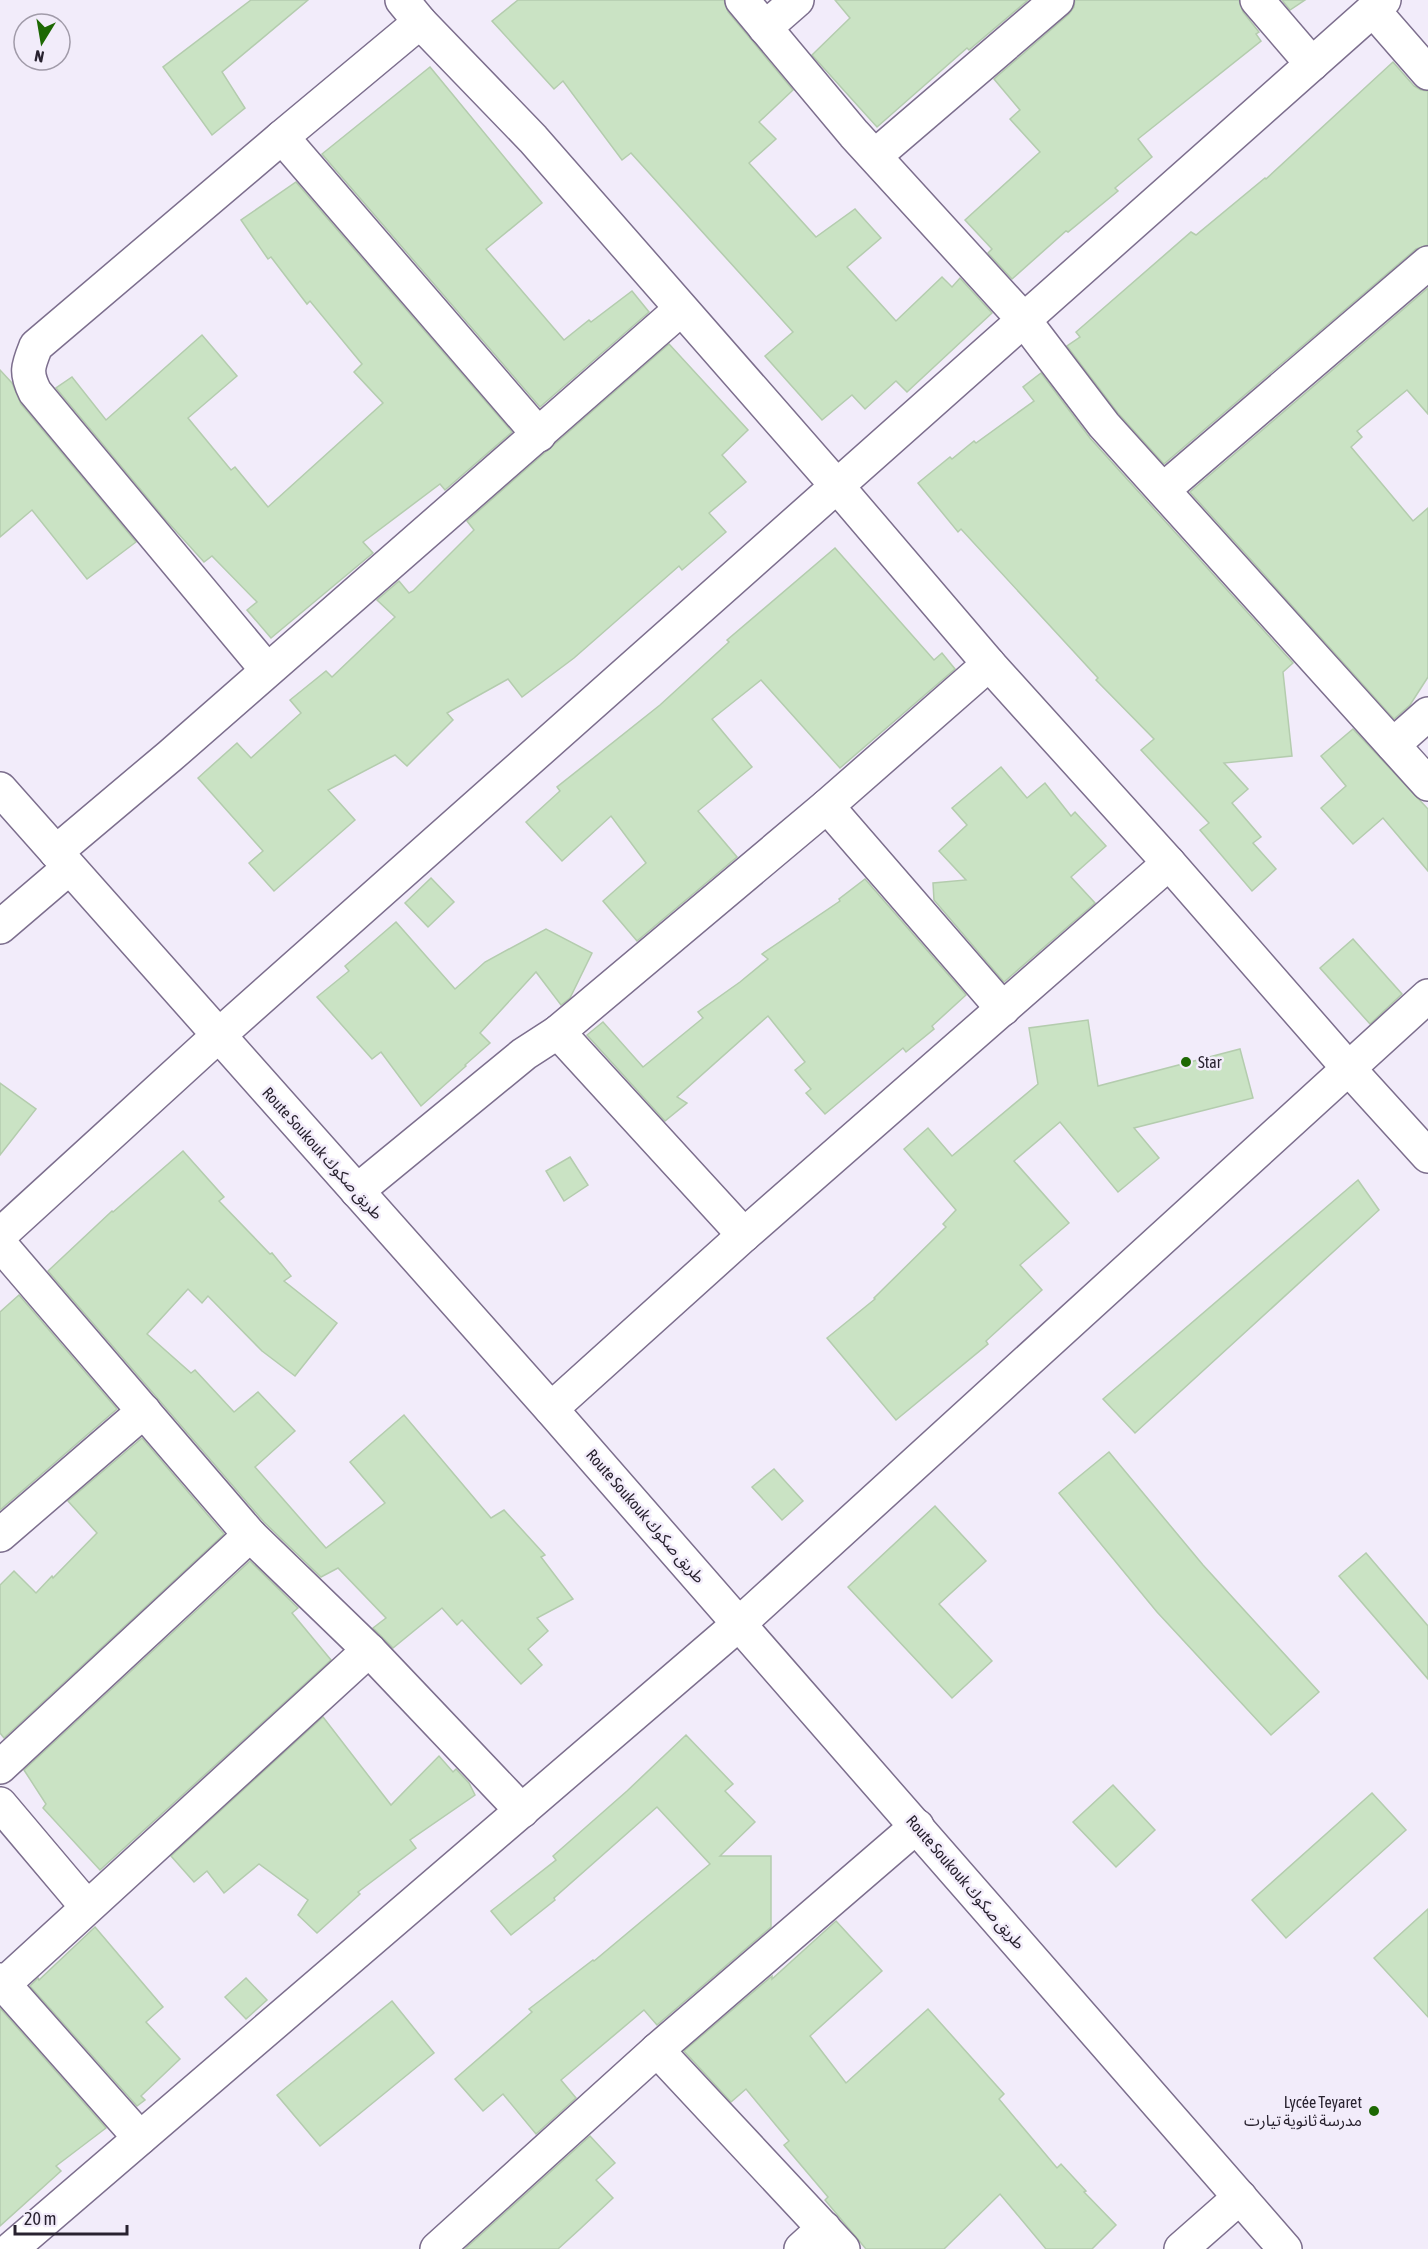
<svg xmlns="http://www.w3.org/2000/svg" width="1428" height="2249" font-family="'Asap Condensed','Noto Sans Arabic',sans-serif">
	<rect width="100%" height="100%" fill="#f2ecfa"/>
	<g fill="#cae3c4" stroke="#b4ccae" stroke-width="1.5">
		<path d="M251,0H308L222,72L245,108L212,135L163,67Z"/>
		<path d="M518,0H724L728,12L793,90L759,122L776,139L749,163L816,237L855,209L881,238L847,267L896,321L942,277L952,287L960,278L992,313L907,392L896,381L865,409L852,395L822,420L765,356L793,332L631,153L622,160L563,81L554,89L492,21Z"/>
		<path d="M835,0H1028L969,50L967,48L877,127L812,55L850,18Z"/>
		<path d="M1075,0H1239L1243,12L1259,32L1256,34L1261,41L1138,139L1152,157L1115,188L1118,191L1068,232L1066,231L1012,279L988,253L992,249L965,220L1040,152L1010,119L1020,110L994,79L1069,14L1074,7Z"/>
		<path d="M1282,0H1305L1290,10Z"/>
		<path d="M1393,62L1414,86L1421,90L1428,91V245L1416,249L1164,464L1118,413L1067,346L1080,337L1076,332L1191,232L1196,235L1265,178L1266,179Z"/>
		<path d="M430,67L542,203L486,249L564,340L589,320L591,322L632,291L649,312L540,407L322,154Z"/>
		<path d="M296,182L512,432L445,490L440,484L363,542L373,553L271,638L247,610L257,602L212,556L204,562L166,520L56,388L72,377L106,420L202,335L237,376L188,418L231,470L235,467L268,507L383,403L354,372L362,364L310,301L307,304L271,257L268,259L241,220Z"/>
		<path d="M1428,288V414L1407,390L1357,431L1362,437L1351,447L1413,521L1428,508V677L1410,705L1394,719L1190,492Z"/>
		<path d="M669,344L748,430L722,455L746,482L709,513L726,532L682,570L679,566L574,658L522,697L508,679L447,713L453,720L407,766L395,755L328,790L355,820L274,891L249,863L263,851L198,778L237,743L251,758L301,713L290,700L326,671L332,677L395,617L377,600L399,581L409,593L413,591L474,530L467,521Z"/>
		<path d="M0,370L12,383L21,404L136,542L87,579L32,510L0,537Z"/>
		<path d="M1041,373L1090,438L1293,663L1283,672L1292,756L1224,763L1248,789L1232,803L1261,837L1253,843L1276,869L1252,891L1200,830L1209,823L1141,750L1154,739L1096,680L1098,678L961,529L958,532L918,483L950,457L952,459L974,441L976,443L1034,401L1023,387Z"/>
		<path d="M835,548L934,660L942,653L955,669L840,768L761,680L712,719L752,767L698,811L737,857L637,941L603,901L646,863L611,816L562,861L526,822L560,791L557,787L660,705L729,642L727,640Z"/>
		<path d="M1353,729L1428,809V871L1383,818L1353,844L1321,808L1346,786L1321,756Z"/>
		<path d="M1001,767L1027,798L1045,783L1071,816L1075,812L1106,846L1071,877L1095,903L1004,982L934,900L933,883L966,880L939,851L967,825L952,808Z"/>
		<path d="M431,878L454,902L428,927L405,903Z"/>
		<path d="M865,879L966,995L932,1026L934,1029L906,1052L903,1048L825,1114L806,1093L811,1089L795,1070L805,1062L768,1016L677,1097L687,1103L665,1121L587,1035L603,1022L643,1067L703,1018L698,1012L740,982L768,959L762,954L840,901L839,899Z"/>
		<path d="M396,922L455,989L485,962L546,929L592,953L570,998L561,1005L536,972L480,1033L490,1043L465,1065L466,1066L421,1106L381,1052L372,1059L317,997L349,971L345,966Z"/>
		<path d="M1353,939L1402,994L1370,1024L1320,968Z"/>
		<path d="M1088,1020L1098,1086L1240,1049L1253,1098L1134,1128L1159,1158L1118,1192L1060,1122L1014,1161L1069,1223L1020,1265L1042,1290L986,1341L988,1344L896,1420L827,1338L875,1299L874,1298L946,1227L943,1224L956,1210L904,1149L928,1128L952,1156L1038,1084L1029,1028Z"/>
		<path d="M0,1083L36,1109L0,1155Z"/>
		<path d="M183,1151L224,1197L219,1201L270,1254L272,1253L291,1276L284,1281L337,1323L295,1376L262,1351L208,1296L202,1303L188,1289L147,1334L191,1373L195,1370L234,1412L258,1392L295,1431L255,1467L326,1548L385,1503L350,1462L404,1415L491,1518L504,1510L545,1555L541,1557L573,1599L537,1618L548,1631L528,1649L542,1665L521,1684L462,1620L457,1625L442,1608L393,1648L373,1628L386,1618L338,1568L321,1577L264,1522L48,1271L112,1211L113,1212Z"/>
		<path d="M570,1157L588,1185L564,1201L546,1171Z"/>
		<path d="M1358,1180L1379,1210L1135,1433L1103,1399Z"/>
		<path d="M19,1295L117,1409L0,1510V1312Z"/>
		<path d="M142,1438L224,1534L4,1738L0,1733V1585L14,1571L36,1593L52,1576L53,1578L97,1533L68,1501Z"/>
		<path d="M1109,1452L1203,1565L1319,1692L1271,1735L1157,1612L1059,1493Z"/>
		<path d="M774,1469L803,1501L782,1520L752,1487Z"/>
		<path d="M935,1506L986,1561L939,1604L992,1661L952,1698L848,1587Z"/>
		<path d="M1366,1553L1428,1626V1679L1339,1576Z"/>
		<path d="M250,1561L296,1606L298,1608L292,1613L331,1660L100,1870L43,1808L46,1804L24,1770Z"/>
		<path d="M323,1717L391,1805L439,1756L453,1772L456,1769L469,1783L475,1795L410,1840L416,1848L358,1892L360,1894L317,1933L298,1915L308,1900L259,1864L224,1893L207,1871L194,1882L171,1856Z"/>
		<path d="M686,1735L733,1784L725,1791L755,1822L720,1856H771V1927L657,2025L644,2010L561,2080L576,2098L536,2134L503,2094L483,2111L455,2079L532,2012L529,2009L593,1960L594,1961L710,1864L657,1807L554,1898L555,1900L511,1935L491,1911L556,1860L553,1856L627,1791Z"/>
		<path d="M1113,1785L1155,1830L1116,1867L1073,1822Z"/>
		<path d="M1372,1793L1406,1830L1286,1938L1252,1900Z"/>
		<path d="M1428,1909V2017L1374,1958Z"/>
		<path d="M836,1921L882,1971L810,2036L846,2083L928,2009L1004,2094L999,2099L1057,2168L1061,2164L1086,2191L1084,2192L1116,2225L1092,2249H1046L1000,2194L944,2249H866L825,2200L828,2197L784,2145L789,2141L746,2089L731,2102L684,2051L772,1976V1979Z"/>
		<path d="M95,1927L163,2007L146,2022L180,2059L141,2096L145,2100L137,2106L30,1986L38,1978L39,1980Z"/>
		<path d="M246,1978L267,2000L246,2019L225,1997Z"/>
		<path d="M392,2001L434,2053L320,2146L277,2095Z"/>
		<path d="M0,2008L106,2128L56,2166L61,2171L0,2226Z"/>
		<path d="M590,2136L615,2163L596,2180L613,2198L580,2229L558,2249H465Z"/>
	</g>
	<g fill="none" stroke-linecap="round" stroke-linejoin="round">
		<defs>
			<g id="minor">
				<path d="M402,0L420,22L533,139L837,486L989,664L1169,863L1349,1069L1428,1156"/>
				<path d="M742,0L854,134L1024,320L1104,425L1428,784"/>
				<path d="M1257,0L1312,64"/>
				<path d="M1373,10L1428,73"/>
				<path d="M420,22L282,137L539,435"/>
				<path d="M765,28L797,0"/>
				<path d="M875,156L1057,0"/>
				<path d="M1163,490L1428,263"/>
				<path d="M267,670L35,392C25,372 28,366 36,346L282,137"/>
				<path d="M1393,745L1428,714"/>
				<path d="M0,789L551,1409L1285,2249"/>
				<path d="M827,806L1003,1009"/>
				<path d="M56,852L170,756L681,309"/>
				<path d="M0,927L69,868"/>
				<path d="M558,1032L744,1235"/>
				<path d="M357,1191L524,1054L558,1032L827,806L989,664"/>
				<path d="M0,1235L219,1035L1384,0"/>
				<path d="M0,1244L250,1535L369,1650L522,1811"/>
				<path d="M551,1409L744,1235L1169,863"/>
				<path d="M0,1535L144,1411"/>
				<path d="M0,1767L250,1535"/>
				<path d="M0,1804L87,1907"/>
				<path d="M0,1980L140,2138"/>
				<path d="M4,1984L369,1650"/>
				<path d="M657,2050L843,2249"/>
				<path d="M11,2249L740,1623L1428,996"/>
				<path d="M437,2249L657,2050L917,1826"/>
				<path d="M801,2249L824,2228"/>
				<path d="M1181,2249L1240,2197"/>
			</g>
		</defs>
		<use href="#minor" stroke="#7c6e8d" stroke-width="36"/>
		<use href="#minor" stroke="#fff" stroke-width="33"/>
	</g>
	<g fill="#1d6803" stroke="#f2ecfa" stroke-width="2">
		<circle cx="1186" cy="1062" r="6"/>
		<circle cx="1374" cy="2111" r="6"/>
	</g>
	<g text-anchor="middle" dominant-baseline="central" stroke-width="5" stroke-linejoin="round" paint-order="stroke">
		<g font-size="16" fill="#28222f" stroke="#f2ecfa" text-anchor="start">
			<text x="1198" y="1062">Star</text>
			<text x="1362" y="2102" text-anchor="end">Lycée Teyaret<tspan x="1362" dy="18">مدرسة ثانوية تيارت</tspan></text>
		</g>
		<g font-size="16" fill="#28222f" stroke="#f2ecfa">
			<text transform="translate(323 1153) rotate(48)">Route Soukouk طريق صكوك</text>
			<text transform="translate(646 1516) rotate(49)">Route Soukouk طريق صكوك</text>
			<text transform="translate(966 1882) rotate(49)">Route Soukouk طريق صكوك</text>
		</g>
	</g>
	<g transform="translate(42 42) rotate(191)"><circle r="28" fill="#f2ecfa" stroke="#a19ba9" stroke-width="1.5"/>
	<path d="M0-4.5L10 22L0 15L-10 22Z" fill="#1d6803"/>
	<text y="-9" font-size="16" font-weight="bold" text-anchor="middle" fill="#28222f">N</text>
	</g>
	<path d="M15 2225v9h112v-9" fill="none" stroke="#28222f" stroke-width="3"/>
	<text x="24" y="2225" font-size="18" fill="#28222f" stroke="#f2ecfa" stroke-width="4.5" paint-order="stroke">20 m</text>
</svg>
